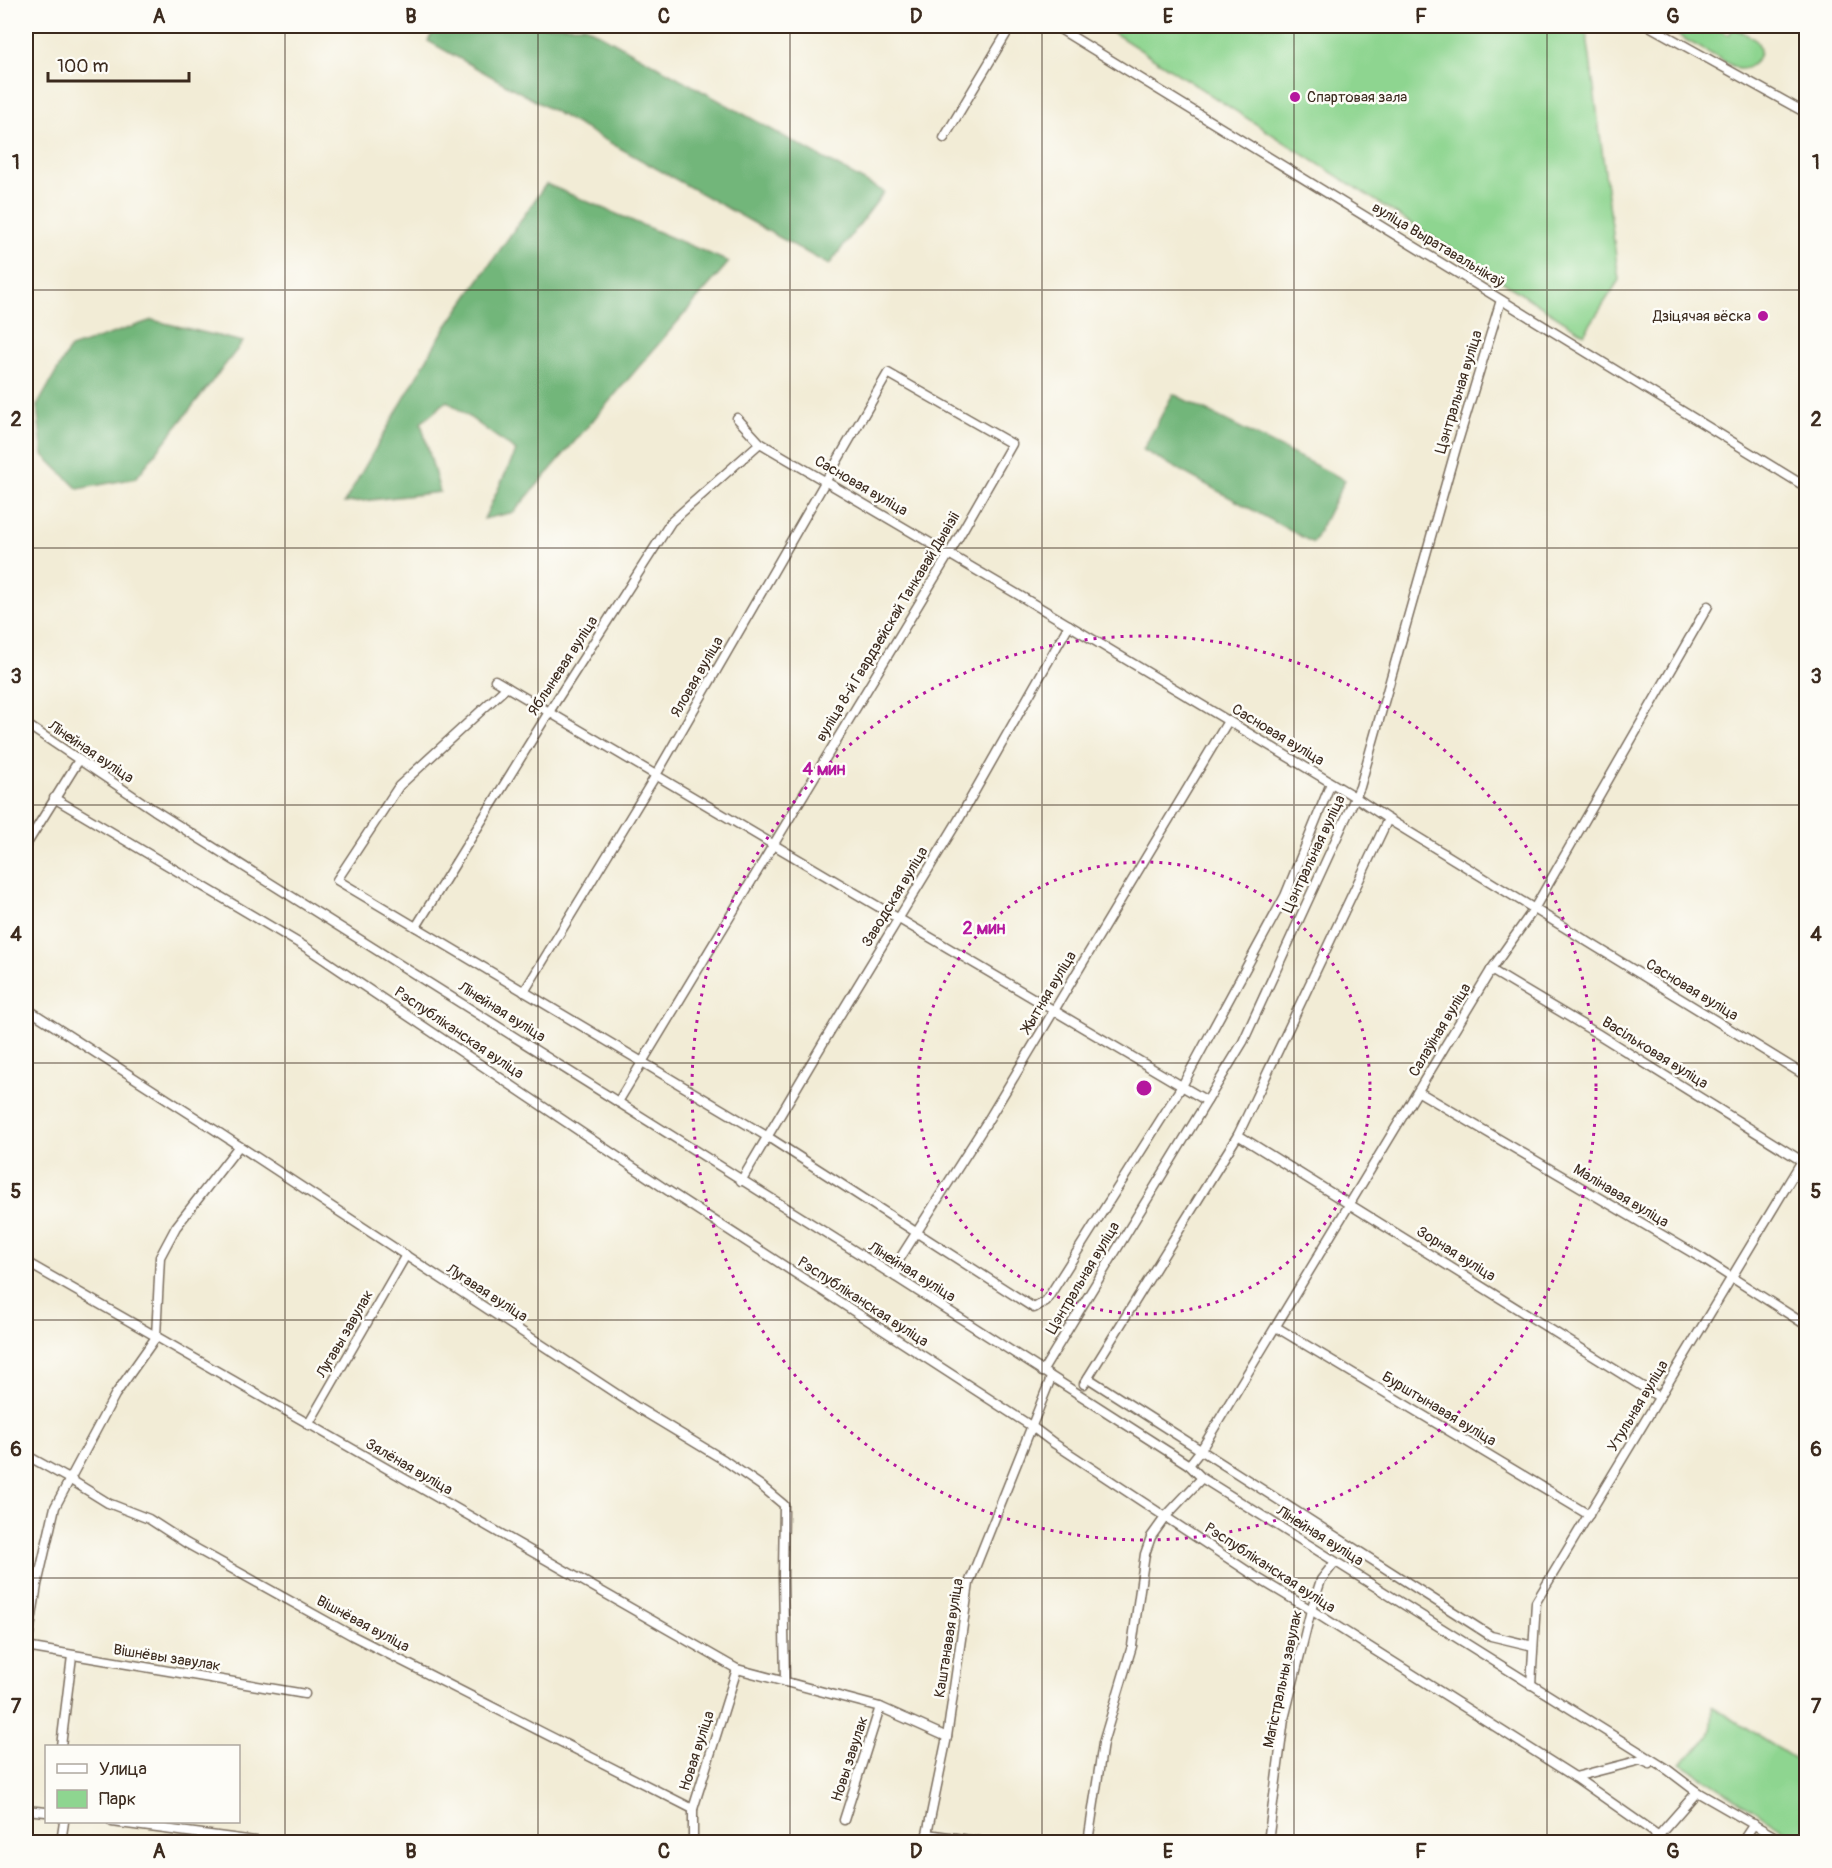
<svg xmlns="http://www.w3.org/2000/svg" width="1832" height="1868" font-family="Pangolin,sans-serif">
	<rect width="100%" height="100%" fill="#fdfcf7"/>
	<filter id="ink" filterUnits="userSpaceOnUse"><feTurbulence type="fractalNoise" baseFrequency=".0167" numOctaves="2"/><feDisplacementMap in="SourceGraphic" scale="12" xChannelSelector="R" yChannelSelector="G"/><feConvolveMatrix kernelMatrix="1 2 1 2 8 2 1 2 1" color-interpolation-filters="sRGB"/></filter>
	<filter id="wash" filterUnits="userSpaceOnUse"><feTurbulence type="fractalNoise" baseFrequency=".008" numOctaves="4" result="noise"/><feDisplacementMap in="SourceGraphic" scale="24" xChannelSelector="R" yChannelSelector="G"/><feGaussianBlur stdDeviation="1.35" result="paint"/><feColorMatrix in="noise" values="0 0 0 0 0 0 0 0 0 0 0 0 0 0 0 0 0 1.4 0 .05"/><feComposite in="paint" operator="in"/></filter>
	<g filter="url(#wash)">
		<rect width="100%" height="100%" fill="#f2ecd6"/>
		<g fill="#8ed590" stroke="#648057" stroke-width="1.5">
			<path d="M1103,26H1571L1587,35L1619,280L1584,334Z"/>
			<path d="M1661,26H1712L1729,35L1733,28C1740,32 1754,36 1758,43C1765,57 1751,70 1738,69Z"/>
			<path d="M1712,1706L1806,1766V1842H1803L1680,1763C1704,1743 1715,1740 1712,1706Z"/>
		</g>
		<g fill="#72b67a" stroke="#56704c" stroke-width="1.5">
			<path d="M436,26H585L884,192L829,265L428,41Z"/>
			<path d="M546,184L729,262L514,512L484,519L516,451L447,401L421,423L440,492L344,503L442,333Z"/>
			<path d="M152,320L243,342L136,478L78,489L43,455L37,406L70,348Z"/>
			<path d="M1173,394L1345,480L1313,543L1143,450Z"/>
		</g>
	</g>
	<g filter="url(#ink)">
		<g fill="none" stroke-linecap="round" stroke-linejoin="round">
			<defs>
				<g id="street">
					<path d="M1055,26L1806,487"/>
					<path d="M1649,26L1806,113"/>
					<path d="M944,138L1011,26"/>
					<path d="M737,418L760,443L1022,597L1355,797L1388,819L1806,1076"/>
					<path d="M495,680L1207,1101"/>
					<path d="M507,687L399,786L337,880L768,1137L1034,1308L1046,1301L1182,1086L1285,896L1331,783"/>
					<path d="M26,724L154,810L896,1277L1189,1465L1202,1478L1668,1770L1697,1792L1784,1842"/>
					<path d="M54,798L307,948L667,1190L1031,1426L1055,1444L1261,1580L1311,1610L1575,1777L1641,1760L1650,1764"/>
					<path d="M26,845L79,760"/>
					<path d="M416,927L549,712L671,522L760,443"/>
					<path d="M1491,970L1598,1034L1802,1161"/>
					<path d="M524,992L656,775L888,373L1012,444L949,554L618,1102"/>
					<path d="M26,1008L215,1130L638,1408L724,1460L760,1485L784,1505L783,1575L785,1682"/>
					<path d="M1419,1092L1703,1259L1806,1325"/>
					<path d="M1238,1135L1659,1397"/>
					<path d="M741,1181L832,1028L959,819L1069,625"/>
					<path d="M26,1262L737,1669L880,1707L947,1737"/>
					<path d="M896,1277L899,1260L987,1122L1228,721"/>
					<path d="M1276,1327L1589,1515"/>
					<path d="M1042,1372L1243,1042L1360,787L1456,448L1501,300"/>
					<path d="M1088,1378L1491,1636L1533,1646"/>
					<path d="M1084,1384L1238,1135L1388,819"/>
					<path d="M308,1425L406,1255"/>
					<path d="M26,1455L71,1480L108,1503L149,1519L186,1543L353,1636L693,1809"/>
					<path d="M1189,1465L1201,1450L1491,970L1534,909L1708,606"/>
					<path d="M26,1647L305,1694"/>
					<path d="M27,1647L37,1585L55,1507L115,1395L156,1337L160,1257L176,1227L239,1146"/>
					<path d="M1531,1685L1536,1602L1806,1154"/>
					<path d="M61,1746L72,1656"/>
					<path d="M1575,1777L1659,1836"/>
					<path d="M26,1810L46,1812"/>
					<path d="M844,1820L880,1707"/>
					<path d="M112,1822L263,1842"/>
					<path d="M927,1834L985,1842"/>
					<path d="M61,1842L64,1822"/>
					<path d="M693,1842V1809L737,1669"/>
					<path d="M921,1842L927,1834L947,1737L969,1583L1051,1378"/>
					<path d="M1088,1842L1103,1743L1132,1646L1145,1554L1151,1537L1166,1516L1202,1478"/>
					<path d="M1268,1842L1284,1719L1311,1610L1321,1580L1335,1562"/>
					<path d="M1653,1842L1697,1792"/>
					<path d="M1742,1842L1754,1824"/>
				</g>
			</defs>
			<use href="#street" stroke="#7b6e5e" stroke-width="11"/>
			<use href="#street" stroke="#fff" stroke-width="8"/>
		</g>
	</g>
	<path fill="none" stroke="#3b2a1e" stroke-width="1.5" stroke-opacity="0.55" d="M285,26V1842M538,26V1842M790,26V1842M1042,26V1842M1294,26V1842M1547,26V1842M26,290H1806M26,548H1806M26,805H1806M26,1063H1806M26,1320H1806M26,1578H1806"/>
	<g fill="none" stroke="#b5179e" stroke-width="3" stroke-dasharray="3 6">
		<circle cx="1144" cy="1088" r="226"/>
		<circle cx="1144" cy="1088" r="452"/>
	</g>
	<g fill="#b5179e" stroke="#fdfcf7" stroke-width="2">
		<circle cx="1295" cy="97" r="6"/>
		<circle cx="1763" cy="316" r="6"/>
	</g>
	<g text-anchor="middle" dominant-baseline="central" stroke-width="5" stroke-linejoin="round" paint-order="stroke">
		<g font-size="15" fill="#3b2a1e" stroke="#fdfcf7" text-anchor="start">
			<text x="1307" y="97">Спартовая зала</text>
			<text x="1751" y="316" text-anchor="end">Дзіцячая вёска</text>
		</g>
		<g font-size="15" fill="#3b2a1e" stroke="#fdfcf7">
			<text transform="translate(1438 245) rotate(31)">вуліца Выратавальнікаў</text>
			<text transform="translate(1459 392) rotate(-73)">Цэнтральная вуліца</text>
			<text transform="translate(861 486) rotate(30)">Сасновая вуліца</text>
			<text transform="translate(888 627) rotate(-59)">вуліца 8-й Гвардзейскай Танкавай Дывізіі</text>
			<text transform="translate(563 666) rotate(-57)">Яблыневая вуліца</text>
			<text transform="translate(697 677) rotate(-60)">Яловая вуліца</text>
			<text transform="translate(1278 735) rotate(31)">Сасновая вуліца</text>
			<text transform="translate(91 752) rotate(34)">Лінейная вуліца</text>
			<text transform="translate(1314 854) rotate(-65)">Цэнтральная вуліца</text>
			<text transform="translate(895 897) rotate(-59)">Заводская вуліца</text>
			<text transform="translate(1692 990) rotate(31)">Сасновая вуліца</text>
			<text transform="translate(1049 992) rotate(-59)">Жытняя вуліца</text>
			<text transform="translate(502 1012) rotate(32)">Лінейная вуліца</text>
			<text transform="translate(1440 1030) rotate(-59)">Салаўіная вуліца</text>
			<text transform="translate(459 1033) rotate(34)">Рэспубліканская вуліца</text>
			<text transform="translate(1655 1053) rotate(32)">Васільковая вуліца</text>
			<text transform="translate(1621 1196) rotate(31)">Малінавая вуліца</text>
			<text transform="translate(1456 1254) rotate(32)">Зорная вуліца</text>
			<text transform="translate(912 1272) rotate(32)">Лінейная вуліца</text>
			<text transform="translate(1083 1278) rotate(-59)">Цэнтральная вуліца</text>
			<text transform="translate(487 1293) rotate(33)">Лугавая вуліца</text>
			<text transform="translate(863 1302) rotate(33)">Рэспубліканская вуліца</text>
			<text transform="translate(345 1334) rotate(-60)">Лугавы завулак</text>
			<text transform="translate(1638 1406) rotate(-59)">Утульная вуліца</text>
			<text transform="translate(1439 1409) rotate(31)">Бурштынавая вуліца</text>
			<text transform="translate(409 1467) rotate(30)">Зялёная вуліца</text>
			<text transform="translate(1320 1536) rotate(32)">Лінейная вуліца</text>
			<text transform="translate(1270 1568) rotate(33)">Рэспубліканская вуліца</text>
			<text transform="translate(363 1624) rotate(28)">Вішнёвая вуліца</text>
			<text transform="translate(949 1638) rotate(-81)">Каштанавая вуліца</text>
			<text transform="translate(167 1658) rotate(9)">Вішнёвы завулак</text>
			<text transform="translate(1283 1679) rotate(-78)">Магістральны завулак</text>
			<text transform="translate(697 1751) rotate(-72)">Новая вуліца</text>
			<text transform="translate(850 1759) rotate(-72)">Новы завулак</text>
		</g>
	</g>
	<circle cx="1144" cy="1088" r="9" fill="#b5179e" stroke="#fdfcf7" stroke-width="3"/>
	<g font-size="18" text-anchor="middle" font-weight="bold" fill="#b5179e" stroke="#fdfcf7" stroke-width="5" stroke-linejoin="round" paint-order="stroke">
		<text x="824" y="775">4 мин</text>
		<text x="984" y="934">2 мин</text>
	</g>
	<rect width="1832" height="1868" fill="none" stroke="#fdfcf7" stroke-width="66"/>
	<rect x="45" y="1745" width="195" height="78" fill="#fdfcf7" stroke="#afa8a0" stroke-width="1.5"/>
	<rect x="57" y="1764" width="30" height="9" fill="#ffffff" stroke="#afa8a0" stroke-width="1.5"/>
	<text x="99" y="1775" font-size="18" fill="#3b2a1e">Улица</text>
	<rect x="57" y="1790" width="30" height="18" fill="#8ed590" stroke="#afa8a0" stroke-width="1.5"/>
	<text x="99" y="1805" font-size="18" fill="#3b2a1e">Парк</text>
	<path d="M48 72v9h141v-9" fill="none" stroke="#3b2a1e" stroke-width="3"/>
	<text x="57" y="72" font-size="18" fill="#3b2a1e" stroke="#fdfcf7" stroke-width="4.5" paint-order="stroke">100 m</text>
	<rect x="33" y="33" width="1766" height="1802" fill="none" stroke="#3b2a1e" stroke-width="2"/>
	<g font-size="20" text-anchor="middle" font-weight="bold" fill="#3b2a1e">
		<text x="159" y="23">A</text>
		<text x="411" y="23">B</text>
		<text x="664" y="23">C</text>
		<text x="916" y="23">D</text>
		<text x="1168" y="23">E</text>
		<text x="1421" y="23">F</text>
		<text x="1673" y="23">G</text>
		<text x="16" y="169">1</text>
		<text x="1816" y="169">1</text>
		<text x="16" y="426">2</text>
		<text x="1816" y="426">2</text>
		<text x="16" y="683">3</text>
		<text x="1816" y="683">3</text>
		<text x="16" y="941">4</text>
		<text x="1816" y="941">4</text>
		<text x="16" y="1198">5</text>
		<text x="1816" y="1198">5</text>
		<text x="16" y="1456">6</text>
		<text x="1816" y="1456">6</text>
		<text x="16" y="1713">7</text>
		<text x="1816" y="1713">7</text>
		<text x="159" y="1858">A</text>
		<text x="411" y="1858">B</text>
		<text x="664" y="1858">C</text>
		<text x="916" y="1858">D</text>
		<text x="1168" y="1858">E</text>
		<text x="1421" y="1858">F</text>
		<text x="1673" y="1858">G</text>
	</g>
</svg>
